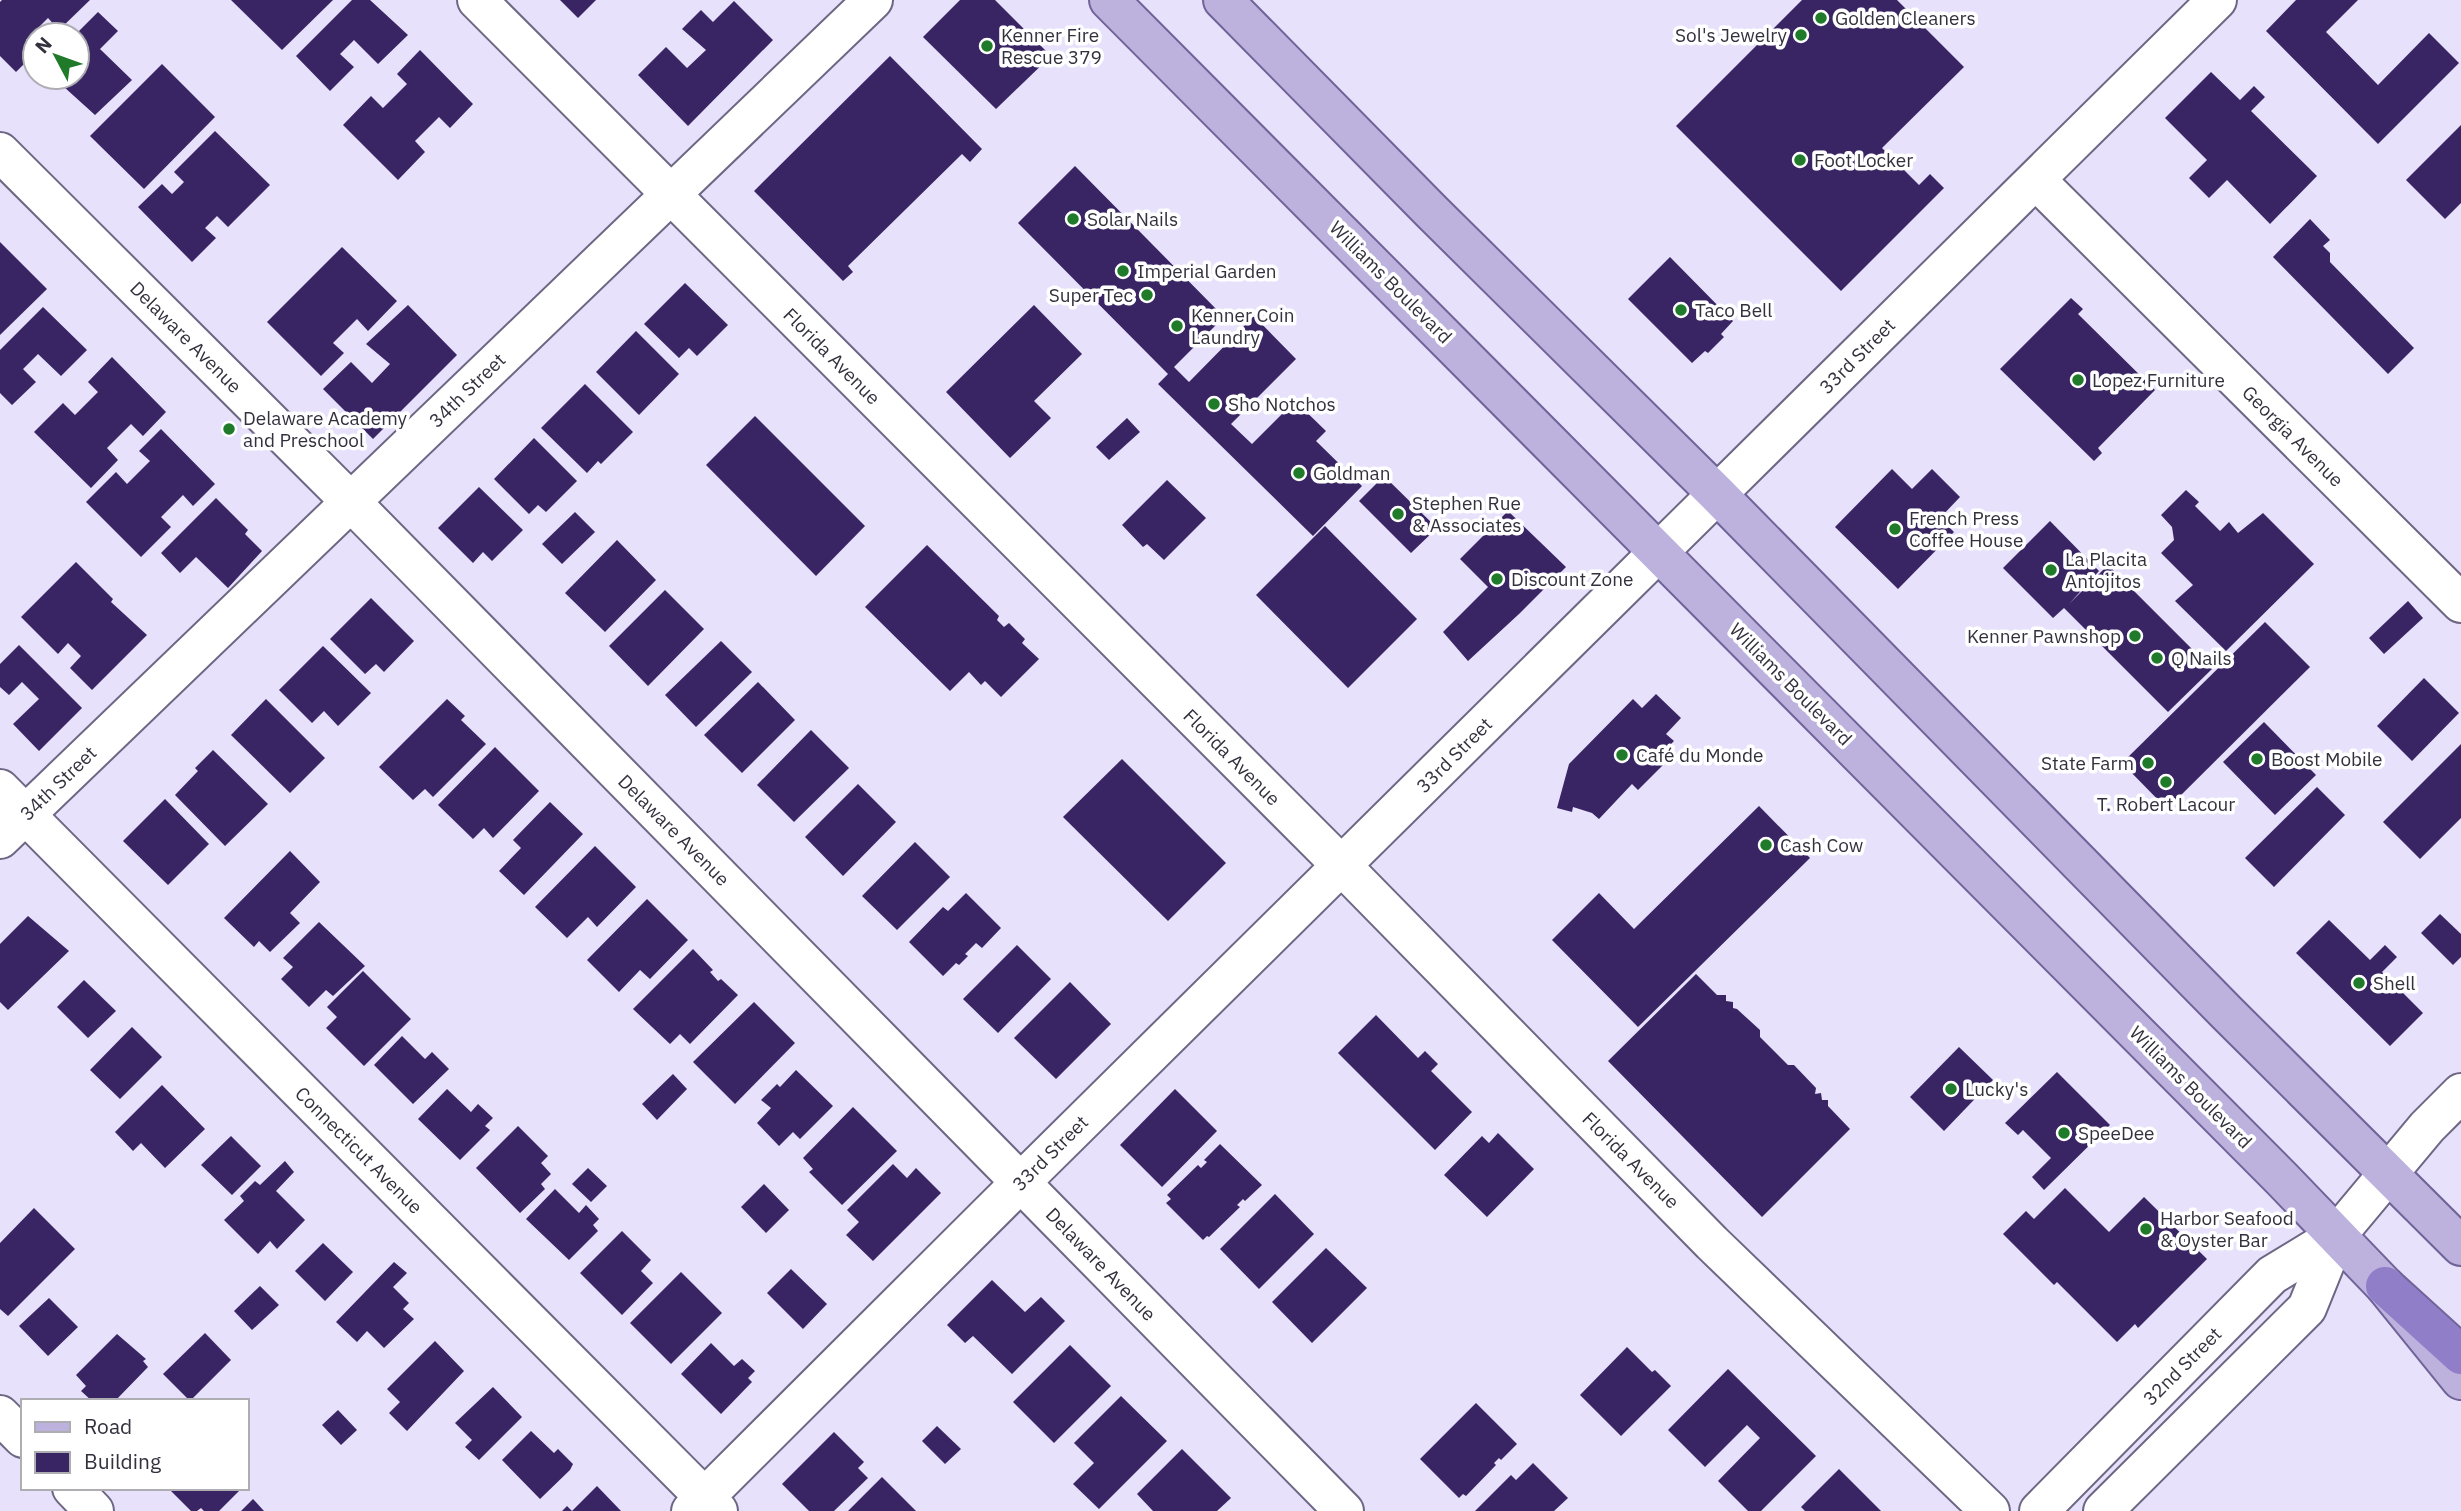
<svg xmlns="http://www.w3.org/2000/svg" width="2461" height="1511" font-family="'IBM Plex Sans',sans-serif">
	<rect width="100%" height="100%" fill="#e7e1fc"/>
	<g fill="#392563">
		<path d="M2,0H90L59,30L48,18L26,40L35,49V53L16,72L0,56V2Z"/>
		<path d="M231,0H333L282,50Z"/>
		<path d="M352,0H370L408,35L378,64L354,40L340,54L354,67L330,91L296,56Z"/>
		<path d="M560,0H596L578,18Z"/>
		<path d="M960,0H995L1051,56L996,109L923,37Z"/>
		<path d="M1802,0H1897L1964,67L1882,148L1919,185L1930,174L1944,188L1841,291L1676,126Z"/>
		<path d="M2296,0H2358L2326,32L2378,85L2429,33L2459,63L2378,144L2266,31Z"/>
		<path d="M734,1L773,40L688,126L638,75L666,47L687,68L706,50L682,29L701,10L713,22Z"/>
		<path d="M98,12L118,31L100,49L132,80L95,115L53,77H77V35H75Z"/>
		<path d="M420,50L473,104L450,128L439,117L415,141L425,152L398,180L343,125L371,96L383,108L407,84L397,74Z"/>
		<path d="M890,56L982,149L970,162L962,154L848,266L853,272L843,281L754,191Z"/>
		<path d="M162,64L215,117L144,189L90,136Z"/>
		<path d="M2211,72L2240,100L2254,86L2265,97L2251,111L2317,176L2270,224L2227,180L2209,198L2189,178L2207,160L2165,118Z"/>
		<path d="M2461,125V203L2445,219L2406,180Z"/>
		<path d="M215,131L270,185L228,227L217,216L205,228L216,238L192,262L138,207L162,184L172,194L184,182L174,172Z"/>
		<path d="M1075,166L1224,317L1174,367L1189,382L1254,316L1296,359L1231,424L1252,444L1295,401L1326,431L1316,441L1362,486L1313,536L1158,384L1168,374L1018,223Z"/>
		<path d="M2310,219L2330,240L2323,246L2330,253V262L2414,348L2388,374L2273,257Z"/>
		<path d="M0,242L47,289L0,335Z"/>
		<path d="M342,247L397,301L368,331L357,319L333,343L344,353L321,376L267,322Z"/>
		<path d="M1670,257L1733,321L1721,334L1724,337L1708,353L1705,351L1692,363L1628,299Z"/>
		<path d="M685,283L728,325L697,356L689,348L679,358L644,324Z"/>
		<path d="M2071,298L2083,309L2078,314L2155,390L2098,448L2102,453L2094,461L2000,369Z"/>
		<path d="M408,305L457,355L373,439L323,389L351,362L372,383L390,364L366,344Z"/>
		<path d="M1034,305L1082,354L1034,401L1051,418L1010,458L946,392Z"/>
		<path d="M43,307L87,350L61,376L38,354L23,369L36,382L12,405L0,393V350Z"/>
		<path d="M636,331L679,374L639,415L596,372Z"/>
		<path d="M112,357L166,412L143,436L131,424L107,448L118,460L91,488L34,432L63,403L75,415L98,392L88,382Z"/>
		<path d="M585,384L633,432L601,464L598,461L587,473L541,428Z"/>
		<path d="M755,416L865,526L816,576L706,465Z"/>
		<path d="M1127,418L1140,432L1109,460L1096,447Z"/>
		<path d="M161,429L215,484L193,506L183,495L161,517L171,527L141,557L86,502L116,472L127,484L150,461L139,451Z"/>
		<path d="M534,438L577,481L546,512L538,505L529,514L494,479Z"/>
		<path d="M1892,469L1912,489L1932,469L1960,497L1940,518L1954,532L1898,589L1835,527Z"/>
		<path d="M1384,476L1437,528L1411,553L1359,501Z"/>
		<path d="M1167,480L1206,518L1164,560L1147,544L1143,547L1122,525Z"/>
		<path d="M479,487L523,530L492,561L483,552L473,563L438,528Z"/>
		<path d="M2186,490L2199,502L2195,506L2220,531L2229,522L2238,533L2263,513L2314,564L2226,651L2175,601L2193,585L2161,553L2174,540L2172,527L2161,515Z"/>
		<path d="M216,498L248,530L245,534L262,551L228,588L196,557L180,573L161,553Z"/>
		<path d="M1508,511L1566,567L1519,614L1468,661L1443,632L1488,587L1460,559Z"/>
		<path d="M575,512L595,532L562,564L542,544Z"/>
		<path d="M2050,521L2099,571L2069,604L2108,565L2212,669L2168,712L2064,608L2053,618L2003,568Z"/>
		<path d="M1325,526L1417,619L1348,688L1256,595Z"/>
		<path d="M617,540L656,580L605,632L565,593Z"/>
		<path d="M927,545L999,616L997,620L1004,627L1009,623L1025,639L1022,643L1039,659L1001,697L985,681L981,685L969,672L950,691L865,607Z"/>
		<path d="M76,562L113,599L111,602L147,635L92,690L70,668L81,656L68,643L58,654L21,617Z"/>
		<path d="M665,590L704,629L648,686L609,646Z"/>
		<path d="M371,598L414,641L384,672L376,664L365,674L330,639Z"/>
		<path d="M2408,601L2423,618L2384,654L2369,638Z"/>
		<path d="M2265,622L2310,667L2167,809L2122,763Z"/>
		<path d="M721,641L752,672L696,727L665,695Z"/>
		<path d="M19,645L82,708L39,751L13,724L39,699L22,682L9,695L0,687V664Z"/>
		<path d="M323,646L371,693L338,726L324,711L312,723L279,690Z"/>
		<path d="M2424,678L2459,713L2412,761L2377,726Z"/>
		<path d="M758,682L795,720L742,773L704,735Z"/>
		<path d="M1656,694L1681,718L1666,734L1674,741L1663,752L1670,758L1638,790L1632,784L1599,819L1592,813L1573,807L1572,812L1557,808L1569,764L1633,699L1642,708Z"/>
		<path d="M266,699L325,758L290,793L231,735Z"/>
		<path d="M447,699L465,716L461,720L486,744L433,797L425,789L413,800L379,767Z"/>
		<path d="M2264,722L2316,775L2275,815L2223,762Z"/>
		<path d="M811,730L849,768L794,822L757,785Z"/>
		<path d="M2461,744V818L2420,859L2383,822Z"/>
		<path d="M495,747L539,791L493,838L484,828L473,839L438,805Z"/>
		<path d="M213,750L268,804L225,846L175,795L198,771L195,768Z"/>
		<path d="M1122,759L1226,863L1168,921L1063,817Z"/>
		<path d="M858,784L896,822L843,876L805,837Z"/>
		<path d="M2317,787L2345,815L2274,887L2245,858Z"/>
		<path d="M165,799L209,844L168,885L123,841Z"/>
		<path d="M550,802L583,834L524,895L499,871L521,848L513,840Z"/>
		<path d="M1759,806L1810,858L1638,1027L1552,940L1599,893L1634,929Z"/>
		<path d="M915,842L950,877L897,930L862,896Z"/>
		<path d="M595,846L636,887L597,927L588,917L567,938L535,907Z"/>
		<path d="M290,851L320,882L290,913L300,923L270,952L259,941L254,947L224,918Z"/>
		<path d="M966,893L1001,928L982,948L976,943L965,954L968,956L959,965L956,963L943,976L909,942L943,907L948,911Z"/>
		<path d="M647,899L688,940L650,979L640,970L619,992L587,960Z"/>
		<path d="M2440,914L2461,934V957L2453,965L2421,933Z"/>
		<path d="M28,916L69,951L8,1010L0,1002V944Z"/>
		<path d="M2329,920L2370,960L2385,945L2397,957L2382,972L2423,1013L2390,1046L2296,953Z"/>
		<path d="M319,922L365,966L333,996L326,990L309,1007L281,979L293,967L283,958Z"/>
		<path d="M1017,945L1051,979L998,1033L963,999Z"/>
		<path d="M693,949L713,970L710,972L718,981L721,979L738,995L690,1044L680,1034L670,1044L633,1009Z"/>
		<path d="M363,971L411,1019L364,1066L326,1028L337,1017L327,1007Z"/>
		<path d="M1696,974L1717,995H1726V1001L1733,1002V1008L1737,1009L1760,1030V1037L1788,1065H1794L1816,1088L1815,1094L1821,1093L1822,1100H1828V1106L1850,1129L1762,1217L1608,1061Z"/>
		<path d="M84,980L116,1011L88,1038L57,1007Z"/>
		<path d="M1070,982L1111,1024L1056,1079L1014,1038Z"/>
		<path d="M754,1002L795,1043L735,1104L693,1062Z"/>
		<path d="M1376,1015L1418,1058L1425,1051L1438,1064L1431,1071L1472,1112L1435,1150L1338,1053Z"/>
		<path d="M132,1027L162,1057L120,1099L90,1070Z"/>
		<path d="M402,1036L425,1059L432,1052L449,1069L413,1104L374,1065Z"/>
		<path d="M1959,1047L1993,1080L1944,1131L1910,1097Z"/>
		<path d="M796,1070L833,1106L800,1139L793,1132L779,1146L757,1123L771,1108L761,1100L777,1084L780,1087Z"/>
		<path d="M2057,1072L2110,1125L2044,1190L2032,1177L2051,1158L2023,1130L2018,1135L2005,1123Z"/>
		<path d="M673,1074L687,1089L657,1120L642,1104Z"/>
		<path d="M162,1085L205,1129L165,1168L141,1143L133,1151L115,1132Z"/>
		<path d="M447,1089L471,1112L478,1104L493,1118L485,1126L490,1130L460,1160L418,1119Z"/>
		<path d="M1175,1089L1217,1131L1162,1187L1120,1145Z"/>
		<path d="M853,1107L897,1151L842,1205L809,1172L813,1169L803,1158Z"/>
		<path d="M518,1126L548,1156L541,1163L551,1174L541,1184L545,1189L520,1213L476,1168Z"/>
		<path d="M1498,1133L1534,1169L1487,1217L1444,1175L1482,1136L1489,1143Z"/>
		<path d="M231,1136L261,1166L232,1195L201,1165Z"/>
		<path d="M1220,1144L1262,1185L1245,1201L1243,1199L1237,1205L1240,1207L1209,1237L1207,1236L1203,1240L1166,1203L1171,1199L1167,1195L1198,1165L1201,1168L1207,1162L1204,1160Z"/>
		<path d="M285,1161L294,1172L276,1191L305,1220L277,1249L270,1241L258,1254L224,1220L244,1201L240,1196L255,1181L260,1185Z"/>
		<path d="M893,1164L907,1178L916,1168L941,1193L873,1261L846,1235L859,1222L847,1210Z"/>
		<path d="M588,1168L607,1186L591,1202L572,1184Z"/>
		<path d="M764,1184L789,1210L766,1233L741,1207Z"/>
		<path d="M2065,1188L2109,1232L2144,1197L2207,1259L2138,1328L2135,1324L2117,1342L2057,1282L2054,1285L2003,1234L2026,1211L2034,1219Z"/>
		<path d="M555,1189L579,1213L586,1205L599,1219L593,1225L598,1231L569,1260L526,1219Z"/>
		<path d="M1275,1194L1314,1234L1259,1289L1220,1249Z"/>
		<path d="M34,1208L75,1249L8,1316L0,1309V1243Z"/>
		<path d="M622,1231L651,1260L641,1271L653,1283L622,1315L580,1273Z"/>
		<path d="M323,1243L353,1272L325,1301L295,1271Z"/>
		<path d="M1326,1248L1367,1288L1312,1343L1272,1302Z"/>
		<path d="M394,1262L407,1273L393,1287L409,1303L403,1309L414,1319L384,1348L367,1331L357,1342L336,1322Z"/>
		<path d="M791,1269L827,1304L803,1329L767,1293Z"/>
		<path d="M681,1272L722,1313L671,1364L630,1323Z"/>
		<path d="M992,1280L1025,1312L1041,1297L1065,1321L1012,1374L973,1336L965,1343L947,1325Z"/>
		<path d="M260,1286L279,1305L252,1330L234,1311Z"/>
		<path d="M49,1298L78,1327L48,1356L19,1326Z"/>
		<path d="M205,1333L231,1360L190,1401L163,1374Z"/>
		<path d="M117,1334L146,1359L143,1361L148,1367L115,1401H92L81,1391L86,1386L76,1375Z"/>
		<path d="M435,1341L464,1371L407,1431L389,1413L400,1402L387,1389Z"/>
		<path d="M711,1343L734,1366L742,1359L755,1371L748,1378L752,1382L721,1414L681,1374Z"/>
		<path d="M1070,1345L1111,1386L1054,1443L1013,1402Z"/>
		<path d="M1627,1347L1652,1372L1655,1370L1671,1386L1621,1436L1580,1395Z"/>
		<path d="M1728,1369L1816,1456L1761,1511H1748L1718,1481L1760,1438L1747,1425L1705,1467L1668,1430Z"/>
		<path d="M493,1387L522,1417L479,1460L465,1447L472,1440L455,1423Z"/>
		<path d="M1121,1396L1167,1441L1099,1509L1073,1484L1094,1463L1074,1443Z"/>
		<path d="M1476,1403L1517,1444L1501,1460L1499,1458L1494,1463L1496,1465L1466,1496L1463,1494L1459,1498L1420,1459Z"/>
		<path d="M338,1410L357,1430L341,1445L322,1425Z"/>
		<path d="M937,1426L961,1449L945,1464L922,1441Z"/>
		<path d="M531,1431L554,1453L558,1449L573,1464L570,1470L540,1499L502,1460Z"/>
		<path d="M834,1432L864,1462L858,1468L868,1478L834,1511H809L782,1484Z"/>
		<path d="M1182,1449L1231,1498L1217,1511H1153L1137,1494Z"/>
		<path d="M1533,1463L1568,1498L1554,1511H1475L1511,1475L1516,1480Z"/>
		<path d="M1839,1469L1881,1511H1805L1801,1507Z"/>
		<path d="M882,1477L916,1511H848Z"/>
		<path d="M597,1486L621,1511H562L567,1506L572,1511Z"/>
		<path d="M168,1488H242L219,1511H204L201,1508L197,1511H191Z"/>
		<path d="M253,1499L264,1511H241Z"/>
	</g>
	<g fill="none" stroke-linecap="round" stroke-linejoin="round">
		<defs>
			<g id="minor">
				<path d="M477,0L1341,865L1712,1243L1990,1511"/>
				<path d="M0,152L351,502L1344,1511"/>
				<path d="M2036,180L2461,603"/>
				<path d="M0,789L718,1511"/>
				<path d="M0,839L873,0"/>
				<path d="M0,1415L23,1438"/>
				<path d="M72,1488L94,1511"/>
				<path d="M691,1511L1021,1182L2217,0"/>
				<path d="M2039,1511L2272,1275L2336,1236"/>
				<path d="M2103,1511L2307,1308L2336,1236L2427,1127L2461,1093"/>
			</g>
			<g id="major">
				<path d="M1109,0L2282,1179L2385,1286L2461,1380"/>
				<path d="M1223,0L1432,212L1717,494L2227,1013L2461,1246"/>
			</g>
			<path id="highway" d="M2385,1286L2461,1355"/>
		</defs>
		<use href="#minor" stroke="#6d6784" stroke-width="42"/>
		<use href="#major" stroke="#706398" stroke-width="42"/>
		<use href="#highway" stroke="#706398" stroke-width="42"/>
		<use href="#minor" stroke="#fff" stroke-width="38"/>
		<use href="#major" stroke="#bdb2de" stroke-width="38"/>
		<use href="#highway" stroke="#917ec8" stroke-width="38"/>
	</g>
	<g fill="#1f7a2a" stroke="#fff" stroke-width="2.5">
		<circle cx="1821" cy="18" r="7"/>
		<circle cx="1801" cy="35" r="7"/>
		<circle cx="987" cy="46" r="7"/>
		<circle cx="1800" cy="160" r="7"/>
		<circle cx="1073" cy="219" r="7"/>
		<circle cx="1123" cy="271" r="7"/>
		<circle cx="1147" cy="295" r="7"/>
		<circle cx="1681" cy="310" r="7"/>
		<circle cx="1177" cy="326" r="7"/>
		<circle cx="2078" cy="380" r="7"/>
		<circle cx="1214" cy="404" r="7"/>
		<circle cx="229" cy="429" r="7"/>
		<circle cx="1299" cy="473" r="7"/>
		<circle cx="1398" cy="514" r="7"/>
		<circle cx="1895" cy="529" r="7"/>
		<circle cx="2051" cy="570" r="7"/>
		<circle cx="1497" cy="579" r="7"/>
		<circle cx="2135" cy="636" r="7"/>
		<circle cx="2157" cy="658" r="7"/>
		<circle cx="1622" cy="755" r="7"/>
		<circle cx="2257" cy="759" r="7"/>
		<circle cx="2148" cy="763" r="7"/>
		<circle cx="2166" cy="782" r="7"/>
		<circle cx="1766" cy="845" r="7"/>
		<circle cx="2359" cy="983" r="7"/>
		<circle cx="1951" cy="1089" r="7"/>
		<circle cx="2064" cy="1133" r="7"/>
		<circle cx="2146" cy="1229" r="7"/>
	</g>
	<g text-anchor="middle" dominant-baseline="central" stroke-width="7" stroke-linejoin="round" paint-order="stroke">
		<g font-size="19" fill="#34313e" stroke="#fff" text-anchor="start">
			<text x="1835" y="18">Golden Cleaners</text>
			<text x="1001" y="35">Kenner Fire<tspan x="1001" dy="22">Rescue 379</tspan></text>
			<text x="1787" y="35" text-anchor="end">Sol's Jewelry</text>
			<text x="1814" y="160">Foot Locker</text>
			<text x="1087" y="219">Solar Nails</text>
			<text x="1137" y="271">Imperial Garden</text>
			<text x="1133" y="295" text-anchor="end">Super Tec</text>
			<text x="1695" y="310">Taco Bell</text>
			<text x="1191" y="315">Kenner Coin<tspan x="1191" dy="22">Laundry</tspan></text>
			<text x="2092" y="380">Lopez Furniture</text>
			<text x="1228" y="404">Sho Notchos</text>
			<text x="243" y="418">Delaware Academy<tspan x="243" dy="22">and Preschool</tspan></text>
			<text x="1313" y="473">Goldman</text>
			<text x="1412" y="503">Stephen Rue<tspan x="1412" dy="22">&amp; Associates</tspan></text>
			<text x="1909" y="518">French Press<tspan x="1909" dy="22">Coffee House</tspan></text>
			<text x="2065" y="559">La Placita<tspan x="2065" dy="22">Antojitos</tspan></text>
			<text x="1511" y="579">Discount Zone</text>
			<text x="2121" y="636" text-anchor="end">Kenner Pawnshop</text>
			<text x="2171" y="658">Q Nails</text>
			<text x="1636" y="755">Café du Monde</text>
			<text x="2271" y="759">Boost Mobile</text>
			<text x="2134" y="763" text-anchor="end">State Farm</text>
			<text x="2166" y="804" text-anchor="middle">T. Robert Lacour</text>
			<text x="1780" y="845">Cash Cow</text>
			<text x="2373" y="983">Shell</text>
			<text x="1965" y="1089">Lucky's</text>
			<text x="2078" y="1133">SpeeDee</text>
			<text x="2160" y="1218">Harbor Seafood<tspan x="2160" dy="22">&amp; Oyster Bar</tspan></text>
		</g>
		<g font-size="19" fill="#34313e" stroke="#fff">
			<text transform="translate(1391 282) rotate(45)">Williams Boulevard</text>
			<text transform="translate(186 337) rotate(45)">Delaware Avenue</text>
			<text transform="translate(832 356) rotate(45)">Florida Avenue</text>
			<text transform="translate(1857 356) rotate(-45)">33rd Street</text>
			<text transform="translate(467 390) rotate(-44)">34th Street</text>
			<text transform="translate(2293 436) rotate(45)">Georgia Avenue</text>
			<text transform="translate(1791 684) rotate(45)">Williams Boulevard</text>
			<text transform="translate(1454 755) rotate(-45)">33rd Street</text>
			<text transform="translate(1232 757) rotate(45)">Florida Avenue</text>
			<text transform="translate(58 783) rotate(-44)">34th Street</text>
			<text transform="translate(674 830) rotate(45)">Delaware Avenue</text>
			<text transform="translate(2191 1087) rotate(45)">Williams Boulevard</text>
			<text transform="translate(359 1150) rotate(45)">Connecticut Avenue</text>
			<text transform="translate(1050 1153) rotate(-45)">33rd Street</text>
			<text transform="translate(1631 1160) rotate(45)">Florida Avenue</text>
			<text transform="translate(1101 1264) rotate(46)">Delaware Avenue</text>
			<text transform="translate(2182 1366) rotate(-45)">32nd Street</text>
		</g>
	</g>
	<rect x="21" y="1399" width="228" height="91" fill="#ffffff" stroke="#aeadb2" stroke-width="2"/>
	<rect x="35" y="1422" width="35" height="10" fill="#bdb2de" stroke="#aeadb2" stroke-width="2"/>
	<text x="84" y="1434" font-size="21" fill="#34313e">Road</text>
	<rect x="35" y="1452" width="35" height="21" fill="#392563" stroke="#aeadb2" stroke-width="2"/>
	<text x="84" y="1469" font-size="21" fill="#34313e">Building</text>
	<g transform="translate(56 56) rotate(311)"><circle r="33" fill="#ffffff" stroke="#aeadb2" stroke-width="2"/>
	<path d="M0-5L12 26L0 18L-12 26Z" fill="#1f7a2a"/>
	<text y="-10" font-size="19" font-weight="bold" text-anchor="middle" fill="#34313e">N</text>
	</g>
</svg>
